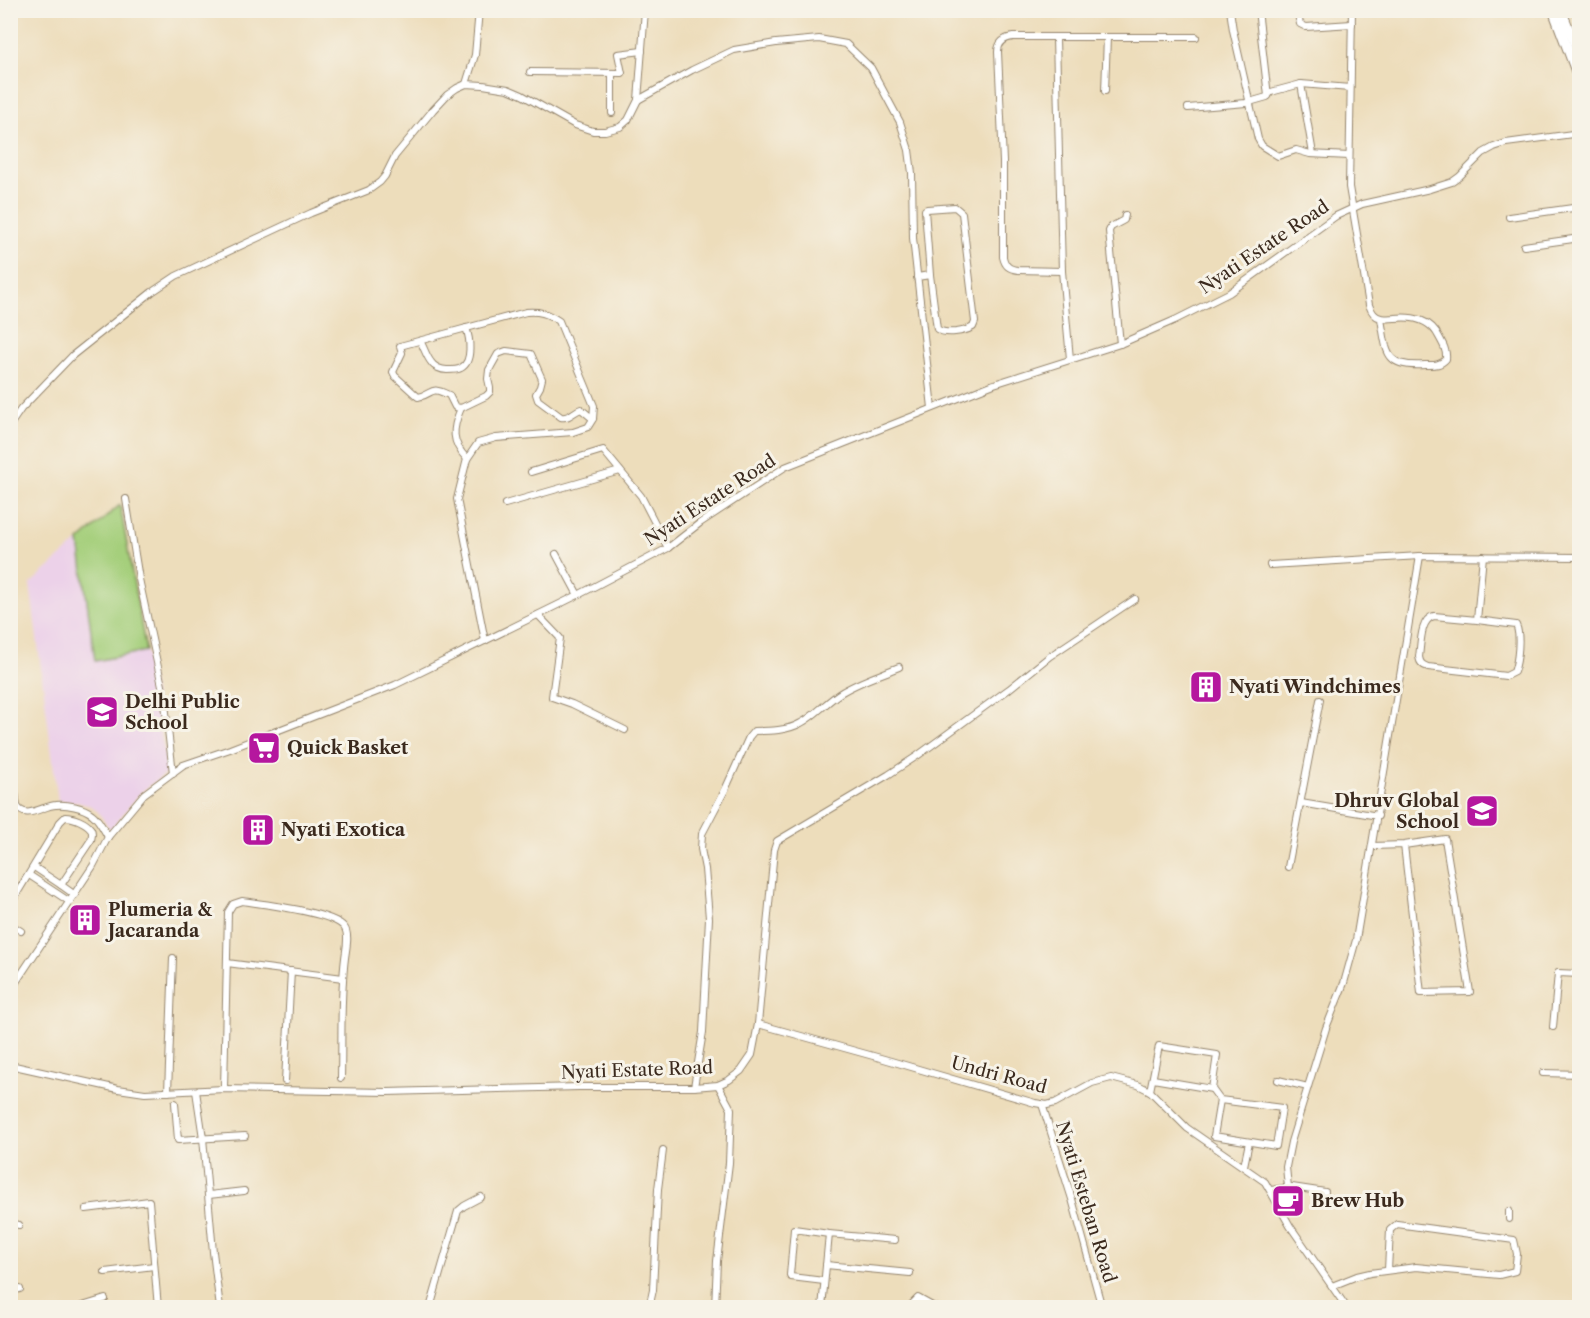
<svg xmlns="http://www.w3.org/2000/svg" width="1590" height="1318" font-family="'Libre Caslon Text',serif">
	<rect width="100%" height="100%" fill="#f7f3e8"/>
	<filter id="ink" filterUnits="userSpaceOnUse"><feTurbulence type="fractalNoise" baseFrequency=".0167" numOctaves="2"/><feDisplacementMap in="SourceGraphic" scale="12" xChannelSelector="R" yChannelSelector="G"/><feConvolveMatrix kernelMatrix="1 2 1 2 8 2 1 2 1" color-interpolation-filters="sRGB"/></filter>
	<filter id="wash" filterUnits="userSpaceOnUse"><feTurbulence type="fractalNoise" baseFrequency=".008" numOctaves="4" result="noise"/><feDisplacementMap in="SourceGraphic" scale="24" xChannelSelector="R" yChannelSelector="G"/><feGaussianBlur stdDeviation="1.35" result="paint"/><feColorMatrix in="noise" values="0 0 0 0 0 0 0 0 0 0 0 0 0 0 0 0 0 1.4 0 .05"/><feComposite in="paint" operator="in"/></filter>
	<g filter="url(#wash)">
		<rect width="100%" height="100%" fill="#edddbb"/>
		<path fill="#ecd1e9" d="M120,505L168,772L141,792L110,830L99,813L91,806L76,802L58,801L30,584Z"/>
		<path fill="#a5cf7b" stroke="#707c4c" stroke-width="1.5" d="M120,505L146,651L95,661L79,541Z"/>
	</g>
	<g filter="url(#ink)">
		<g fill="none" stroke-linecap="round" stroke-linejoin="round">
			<defs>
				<g id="minor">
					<path d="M1230,10L1233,30L1258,139L1262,146L1278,156L1296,150L1310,154L1349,156"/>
					<path d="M1258,10L1268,96"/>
					<path d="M1297,10L1300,24L1306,27L1352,24"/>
					<path d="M1352,10L1349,187L1369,305C1371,311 1375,317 1381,318C1385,319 1391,318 1395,318C1413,316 1431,320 1439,337C1443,344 1447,351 1446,359C1440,366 1433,365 1425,365C1384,368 1387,352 1381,319"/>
					<path d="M1567,10L1580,13"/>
					<path d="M1056,38L1062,271L1070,359"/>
					<path d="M530,72L622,73L618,54L642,51"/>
					<path d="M466,84L475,55L479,10"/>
					<path d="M1301,84L1313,154"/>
					<path d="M1105,91L1107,37"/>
					<path d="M638,100L645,10"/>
					<path d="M1188,108L1246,103L1267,97L1271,92L1301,84L1350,88"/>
					<path d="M612,113V73"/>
					<path d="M1509,217L1580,207"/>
					<path d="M1524,246L1580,238"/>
					<path d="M1062,271L1018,270C1009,269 1005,266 1003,257V162L998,52C998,43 1004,38 1013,37H1196"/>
					<path d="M917,277L930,275L925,210L927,209L955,207L962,213L975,322L973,327C964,332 946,335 937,329L930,275"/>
					<path d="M420,341C424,347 426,356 431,362C434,367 441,370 447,370C450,370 458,370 461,368C473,362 470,338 466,328"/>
					<path d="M1120,344L1109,231L1111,227L1124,220L1125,215"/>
					<path d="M461,408C452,429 451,442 467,459"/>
					<path d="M10,425L21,409L73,355L152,292L176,276L311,213L369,190L380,182L385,176L395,156L433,110L447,95L457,88L466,84L483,85L508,89L522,95L575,125L593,131H605L620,127L628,120L638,100L692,70L734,50L776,43L819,39L846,44L871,68L900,122L909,150L912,173L913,238L932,408"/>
					<path d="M531,472L603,450L641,496L668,548"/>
					<path d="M126,499L139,579L164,695L173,773"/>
					<path d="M505,504L620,471"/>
					<path d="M556,554L578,595"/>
					<path d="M1270,565L1420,556"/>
					<path d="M538,615L560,638L552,697L572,704L625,730"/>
					<path d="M1477,620L1434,616C1420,619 1421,644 1419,657C1420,663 1422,665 1428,667L1506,676L1514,672C1518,661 1521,635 1516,625L1477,620L1483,556"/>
					<path d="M485,641L457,499L467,459L478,443L496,438L573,432L588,427L593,419L594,406L559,321C547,313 539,311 526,312L400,346L402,353L393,372L395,376L418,397C435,394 428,385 449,395L455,407L461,408L486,396L490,392V388L488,379L489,370L498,354L506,351L531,354L542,379L540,387L536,394L538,400L561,417C569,419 574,411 581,409L593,419"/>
					<path d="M10,760L17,806C25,821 44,805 56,805C67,804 83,807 92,814C99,819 104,830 108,837"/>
					<path d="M1301,803L1378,816"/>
					<path d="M1372,846L1404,845L1445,839L1470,992L1421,993L1404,845"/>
					<path d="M34,867L61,885"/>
					<path d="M1288,867L1320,700"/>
					<path d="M29,875L70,902"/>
					<path d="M10,905L60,822L65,817C73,817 86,822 91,829C93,833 92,836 91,840L61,885L75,895"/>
					<path d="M10,924L21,931"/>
					<path d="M227,963L343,978"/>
					<path d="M10,991L93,866L108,837L144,794L183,765L230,749L395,685L580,594L668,548L700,523L785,467L994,384L1120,344L1175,320L1229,293L1336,216L1362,204L1430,189L1452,182L1459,177L1483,153L1494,147L1506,143L1580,133"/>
					<path d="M758,1024L884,1059L1035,1103L1047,1105L1055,1103L1092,1083L1111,1078L1138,1085L1150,1091L1187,1128L1265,1182L1290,1226L1347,1308"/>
					<path d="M1553,1027L1558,973L1580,974"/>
					<path d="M10,1065L118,1089L145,1093L224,1089L387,1092L579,1087H694L718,1085L729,1080L741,1071L752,1055L758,1024L774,850L777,841L888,775L917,756L1009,689L1050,656L1135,599"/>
					<path d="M1543,1073L1580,1074"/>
					<path d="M1153,1079L1212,1089"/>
					<path d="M1278,1080L1308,1087"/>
					<path d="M285,1081L291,971"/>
					<path d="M694,1087L703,1032L709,918L705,869L701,849L702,834L725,790L749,737L754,731C770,731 787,731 801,723C816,715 827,701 842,692C860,681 880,675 899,667"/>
					<path d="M224,1089L228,912L233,904L242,901C262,904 333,912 344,927C350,934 346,949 345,958C340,998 342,1038 341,1078"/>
					<path d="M196,1091L203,1138L213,1252L220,1308"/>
					<path d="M1150,1091L1159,1046L1217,1055L1212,1089L1220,1100L1214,1136L1276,1146L1282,1108L1220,1100"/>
					<path d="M168,1092L173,958"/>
					<path d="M175,1103L178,1140L245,1136"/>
					<path d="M1042,1104L1072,1199L1102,1308"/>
					<path d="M1244,1166L1249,1142"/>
					<path d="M1288,1187L1286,1167L1291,1142L1326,1028L1344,983L1356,940L1420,556L1580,557"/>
					<path d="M1271,1190L1292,1187L1325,1192"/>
					<path d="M209,1195L244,1191"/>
					<path d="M86,1209L149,1201L158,1308"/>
					<path d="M1509,1219V1211"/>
					<path d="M10,1223L19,1225"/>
					<path d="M826,1265L910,1273"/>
					<path d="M105,1272L154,1266"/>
					<path d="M824,1281L791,1277L790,1275L794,1229L829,1234"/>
					<path d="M1332,1286L1357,1276L1370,1273L1416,1267L1499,1275L1515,1271L1517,1254L1514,1240L1397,1224L1390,1230L1388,1270"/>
					<path d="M10,1292L20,1289"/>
					<path d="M76,1308L105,1299"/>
					<path d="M430,1308L458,1211L464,1206L481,1197"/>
					<path d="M649,1308L653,1290L658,1189L663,1150"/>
					<path d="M715,1308L717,1261L729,1163L731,1109L718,1085"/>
					<path d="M822,1308L829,1234L895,1240"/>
					<path d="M908,1308L918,1298L936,1308"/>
				</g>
				<g id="trunk">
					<path d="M1553,10L1580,82"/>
					<path d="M1561,10L1580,56"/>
				</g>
			</defs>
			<use href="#minor" stroke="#94846c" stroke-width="8"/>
			<use href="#trunk" stroke="#94846c" stroke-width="11"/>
			<use href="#minor" stroke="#fff" stroke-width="6"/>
			<use href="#trunk" stroke="#fff" stroke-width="9"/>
		</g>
	</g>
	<defs>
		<symbol id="building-square" viewBox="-11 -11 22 22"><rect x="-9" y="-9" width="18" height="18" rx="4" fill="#b5179e" stroke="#f7f3e8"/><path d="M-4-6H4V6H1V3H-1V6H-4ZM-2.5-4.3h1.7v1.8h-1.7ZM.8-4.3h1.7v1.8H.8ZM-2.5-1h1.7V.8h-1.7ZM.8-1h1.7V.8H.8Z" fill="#fff"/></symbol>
		<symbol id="school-square" viewBox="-11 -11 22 22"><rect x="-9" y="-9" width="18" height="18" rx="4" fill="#b5179e" stroke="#f7f3e8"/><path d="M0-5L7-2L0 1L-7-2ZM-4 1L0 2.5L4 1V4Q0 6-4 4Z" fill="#fff"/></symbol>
		<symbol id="supermarket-square" viewBox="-11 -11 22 22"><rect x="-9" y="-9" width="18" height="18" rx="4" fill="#b5179e" stroke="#f7f3e8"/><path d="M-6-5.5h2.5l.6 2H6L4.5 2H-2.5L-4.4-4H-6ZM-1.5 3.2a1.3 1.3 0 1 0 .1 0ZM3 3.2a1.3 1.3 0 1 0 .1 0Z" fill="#fff"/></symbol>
		<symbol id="cafe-square" viewBox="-11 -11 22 22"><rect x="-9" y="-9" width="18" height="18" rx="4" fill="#b5179e" stroke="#f7f3e8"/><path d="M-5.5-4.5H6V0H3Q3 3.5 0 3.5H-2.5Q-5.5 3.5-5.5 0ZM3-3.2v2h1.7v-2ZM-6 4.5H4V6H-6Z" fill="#fff"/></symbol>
	</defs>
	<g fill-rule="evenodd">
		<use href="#building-square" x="1187" y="668" width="38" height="38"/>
		<use href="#school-square" x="83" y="693" width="38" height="38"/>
		<use href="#supermarket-square" x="245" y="729" width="38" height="38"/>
		<use href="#school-square" x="1463" y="792" width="38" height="38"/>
		<use href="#building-square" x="239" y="811" width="38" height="38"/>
		<use href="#building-square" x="66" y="901" width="38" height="38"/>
		<use href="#cafe-square" x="1269" y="1182" width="38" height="38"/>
	</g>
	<g text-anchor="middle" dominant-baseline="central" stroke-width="6" stroke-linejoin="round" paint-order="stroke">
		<g font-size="18" fill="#3b2a1e" stroke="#f7f3e8">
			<text transform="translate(1264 247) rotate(-34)">Nyati Estate Road</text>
			<text transform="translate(710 500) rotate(-33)">Nyati Estate Road</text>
			<text transform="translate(637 1070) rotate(-2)">Nyati Estate Road</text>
			<text transform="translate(999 1075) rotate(15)">Undri Road</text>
			<text transform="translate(1086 1202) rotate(73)">Nyati Esteban Road</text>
		</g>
		<g font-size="18" font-weight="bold" fill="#3b2a1e" stroke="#f7f3e8" text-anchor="start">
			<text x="1229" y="687">Nyati Windchimes</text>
			<text x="125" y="702">Delhi Public<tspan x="125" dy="21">School</tspan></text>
			<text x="287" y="748">Quick Basket</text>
			<text x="1459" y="801" text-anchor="end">Dhruv Global<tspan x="1459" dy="21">School</tspan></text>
			<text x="281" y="830">Nyati Exotica</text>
			<text x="108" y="910">Plumeria &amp;<tspan x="108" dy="21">Jacaranda</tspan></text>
			<text x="1311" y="1201">Brew Hub</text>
		</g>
	</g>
	<rect width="1590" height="1318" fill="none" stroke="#f7f3e8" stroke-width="36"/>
</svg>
